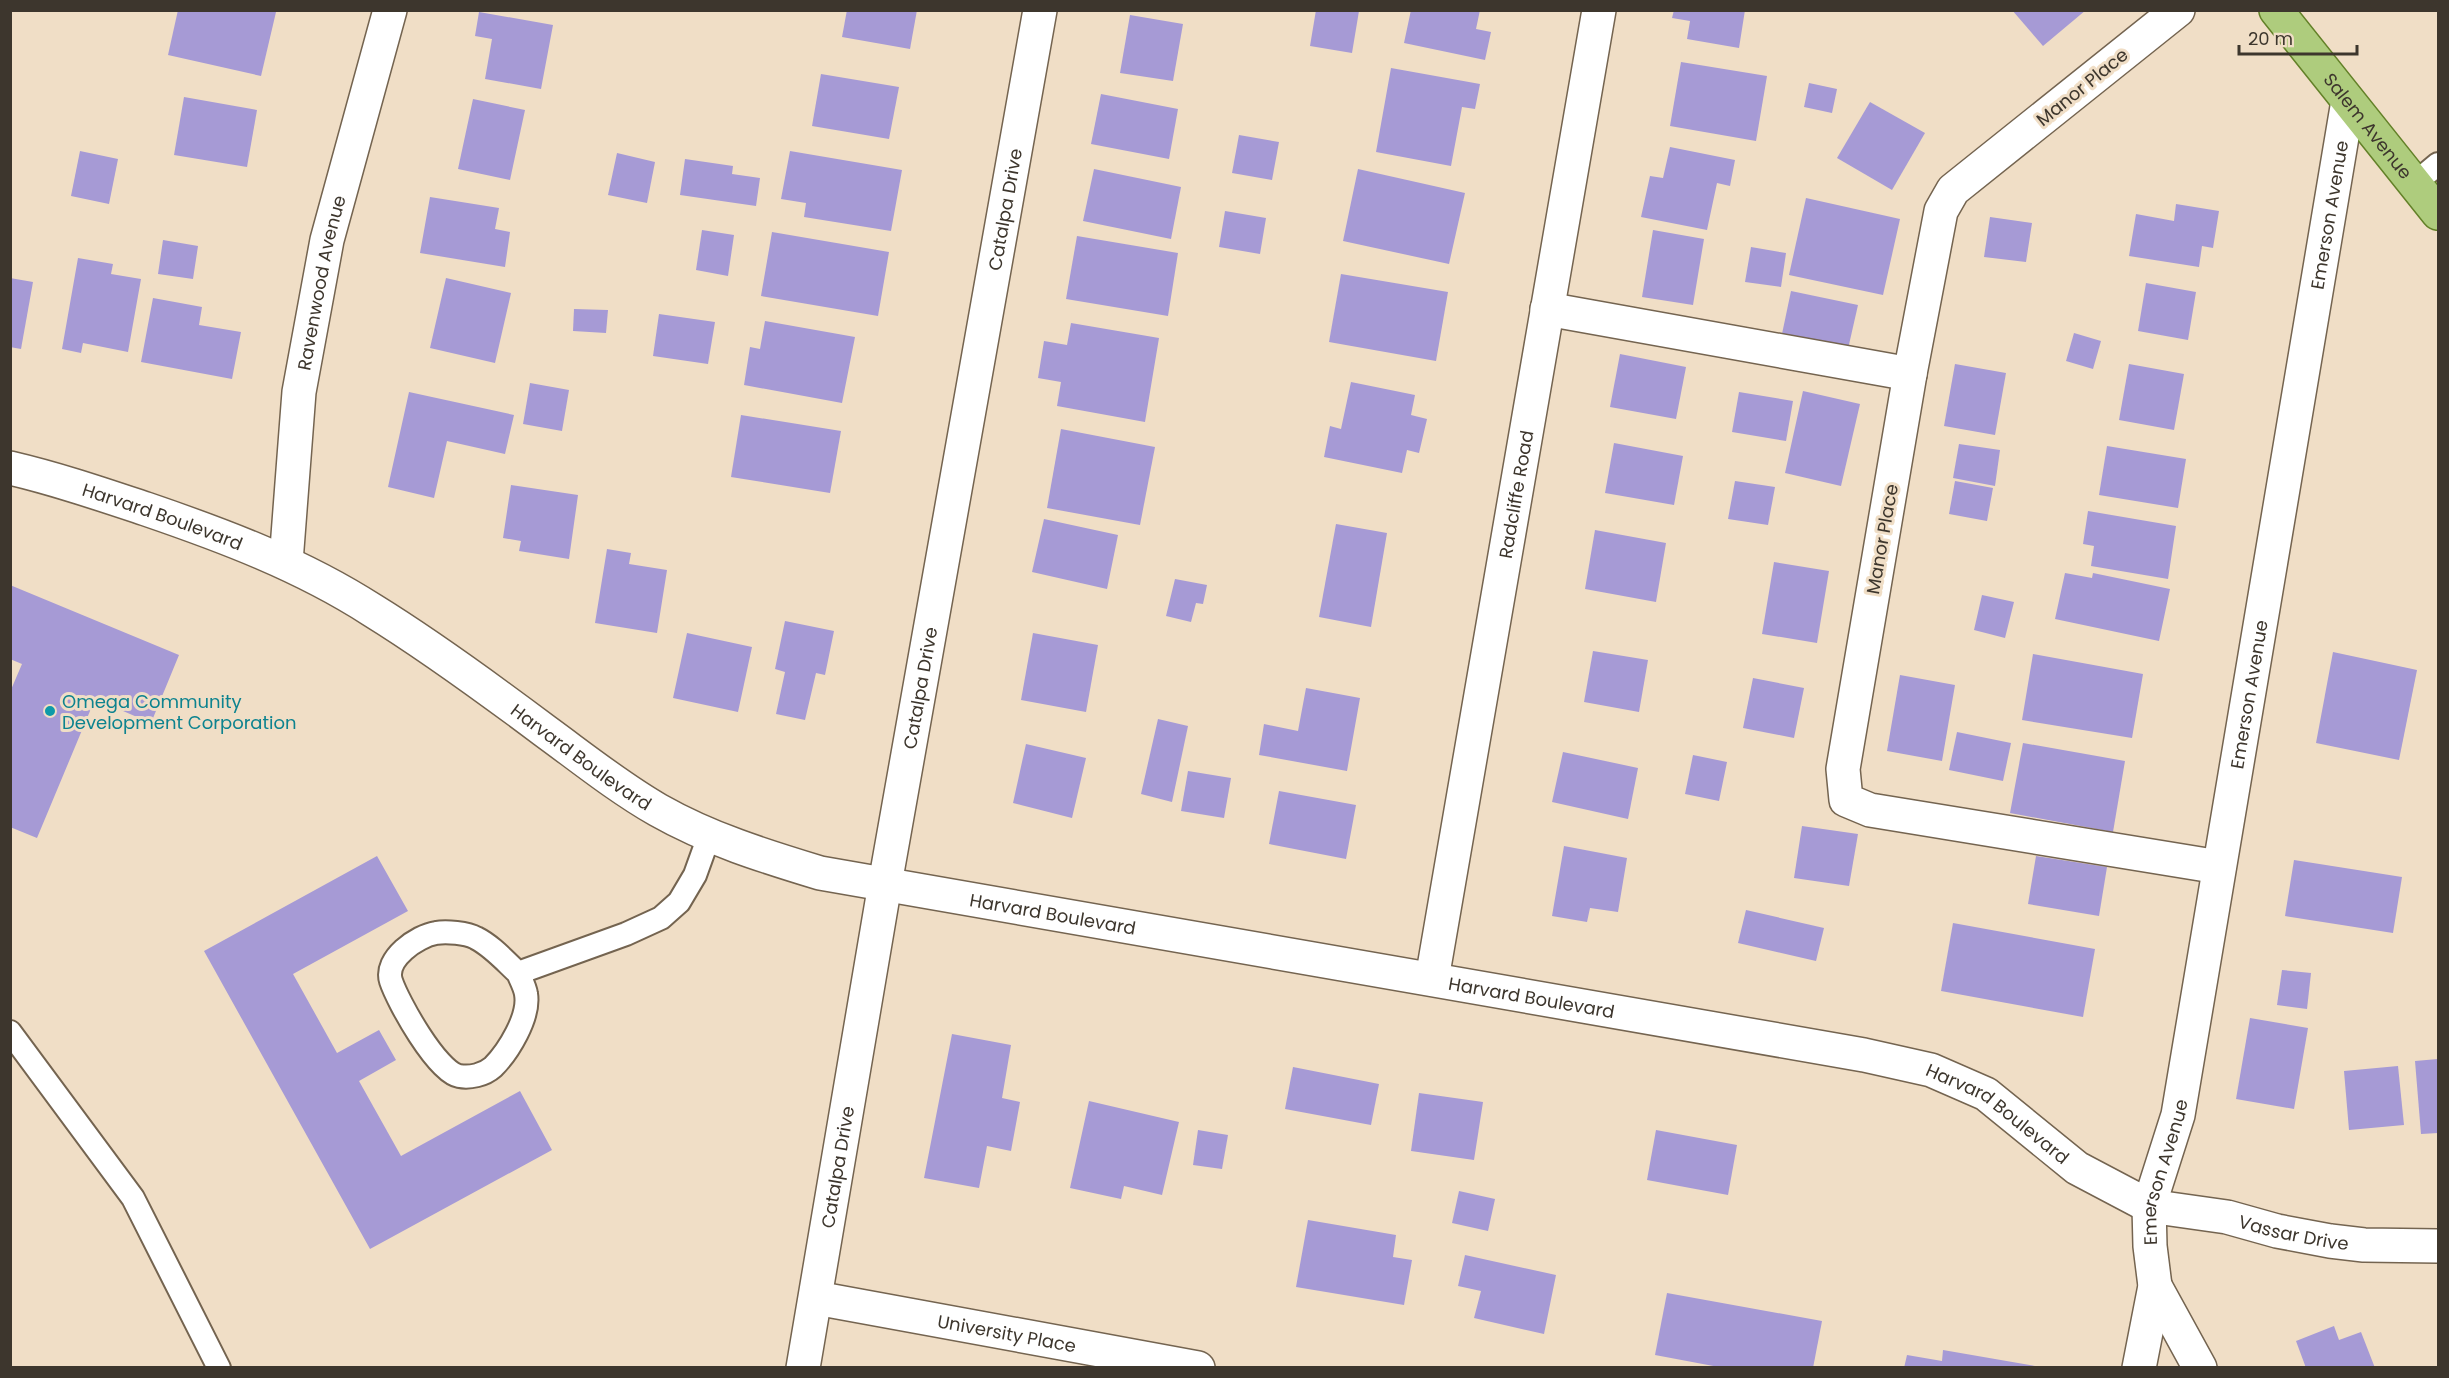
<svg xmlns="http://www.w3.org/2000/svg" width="2449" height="1378" font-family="Poppins,sans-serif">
	<rect width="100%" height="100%" fill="#f0dec6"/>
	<g fill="#a69ad5">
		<path d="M178,10L276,12L261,76L168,55Z"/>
		<path d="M847,10H917L910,49L842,37Z"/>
		<path d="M1316,10L1359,11L1352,53L1310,46Z"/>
		<path d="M1411,10H1480L1476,29L1491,32L1485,60L1404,43Z"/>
		<path d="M1674,10H1745L1739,48L1687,39L1690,21L1672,18Z"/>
		<path d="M2012,10H2086L2043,46Z"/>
		<path d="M479,12L553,25L541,89L485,79L492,39L475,36Z"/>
		<path d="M1130,15L1183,24L1173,81L1120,73Z"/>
		<path d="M1681,62L1767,76L1756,141L1670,126Z"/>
		<path d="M1391,68L1480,84L1475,109L1462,107L1451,166L1376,152Z"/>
		<path d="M821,74L899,87L889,139L812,126Z"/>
		<path d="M1809,83L1837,89L1832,113L1804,107Z"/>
		<path d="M1101,94L1178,109L1169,159L1091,144Z"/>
		<path d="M184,97L257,110L247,167L174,155Z"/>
		<path d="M473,99L525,110L510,180L458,169Z"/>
		<path d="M1870,102L1925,133L1892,190L1837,158Z"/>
		<path d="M1239,135L1279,142L1272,180L1232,173Z"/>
		<path d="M1670,147L1735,160L1730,186L1717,183L1707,230L1641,217L1650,176L1663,178Z"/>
		<path d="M80,151L118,159L109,204L71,196Z"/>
		<path d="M790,151L902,170L891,231L804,217L806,203L781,199Z"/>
		<path d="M617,153L655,162L647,203L608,195Z"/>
		<path d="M685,159L733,166L732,174L760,178L756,206L680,195Z"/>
		<path d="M1094,169L1181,187L1171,239L1083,221Z"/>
		<path d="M1358,169L1465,193L1449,264L1343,241Z"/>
		<path d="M430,197L499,208L495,229L510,232L505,267L420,253Z"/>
		<path d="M1806,198L1900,219L1883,295L1789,275Z"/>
		<path d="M2176,204L2219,211L2213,248L2202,246L2199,267L2129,256L2136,214L2174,221Z"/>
		<path d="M1225,211L1266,218L1260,254L1219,247Z"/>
		<path d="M1990,217L2032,223L2026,262L1984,257Z"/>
		<path d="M702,230L734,235L728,276L696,270Z"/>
		<path d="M1653,230L1704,239L1693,305L1642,297Z"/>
		<path d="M772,232L889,252L878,316L761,296Z"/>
		<path d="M1077,236L1178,253L1168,316L1066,299Z"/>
		<path d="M163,240L198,246L193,279L158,274Z"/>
		<path d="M1751,247L1786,253L1781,287L1745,282Z"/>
		<path d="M78,258L113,264L111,274L141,279L128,352L83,343L81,353L62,349Z"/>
		<path d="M1341,274L1448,292L1436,361L1329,342Z"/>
		<path d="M10,278L33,282L21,349L10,347Z"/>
		<path d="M446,278L511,293L495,363L430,348Z"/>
		<path d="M2146,283L2196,292L2188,340L2138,331Z"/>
		<path d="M1791,291L1858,305L1848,349L1782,334Z"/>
		<path d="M153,298L202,307L199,325L241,332L232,379L141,362Z"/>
		<path d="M574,309L608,310L606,333L573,331Z"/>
		<path d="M659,314L715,322L708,364L653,356Z"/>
		<path d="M765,321L855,337L842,403L744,385L750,347L760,349Z"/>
		<path d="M1071,323L1159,338L1145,422L1057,406L1061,382L1038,378L1044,341L1067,345Z"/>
		<path d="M2074,333L2101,341L2093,369L2066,361Z"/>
		<path d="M1620,354L1686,367L1676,419L1610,407Z"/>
		<path d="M1955,364L2006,373L1995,435L1944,426Z"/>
		<path d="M2129,364L2184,374L2174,430L2119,420Z"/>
		<path d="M1351,382L1415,395L1411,415L1427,419L1419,453L1407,450L1402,473L1324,457L1330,426L1341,429Z"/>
		<path d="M530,383L569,390L562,431L523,424Z"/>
		<path d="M1803,391L1860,404L1841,486L1785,473Z"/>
		<path d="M409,392L514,415L505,454L447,441L434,498L388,487Z"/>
		<path d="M1739,392L1793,401L1786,441L1732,432Z"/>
		<path d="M741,415L841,431L830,493L731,477Z"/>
		<path d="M1061,429L1155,447L1140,525L1047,508Z"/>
		<path d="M1614,443L1683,456L1674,505L1605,493Z"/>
		<path d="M1959,444L2000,450L1995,486L1953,478Z"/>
		<path d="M2107,446L2186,459L2178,508L2099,495Z"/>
		<path d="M1735,481L1775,487L1768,525L1728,519Z"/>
		<path d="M1955,481L1993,488L1987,521L1949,514Z"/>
		<path d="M511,485L578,495L569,559L519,551L521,541L503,538Z"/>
		<path d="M2088,511L2176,526L2168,579L2091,566L2094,546L2083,544Z"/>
		<path d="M1044,519L1118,535L1107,589L1032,572Z"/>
		<path d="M1336,524L1387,533L1371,627L1319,617Z"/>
		<path d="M1595,530L1666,543L1656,602L1585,589Z"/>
		<path d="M607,549L631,553L629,564L667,570L657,633L595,623Z"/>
		<path d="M1774,562L1829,571L1817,643L1762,634Z"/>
		<path d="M2065,573L2092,578L2093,573L2170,589L2159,641L2055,619Z"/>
		<path d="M1175,579L1207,585L1203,604L1196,603L1191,622L1166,616Z"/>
		<path d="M10,585L179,655L151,723L95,699L37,838L10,827V692L22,664L10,659Z"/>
		<path d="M1982,595L2014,602L2005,638L1974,630Z"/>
		<path d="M785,621L834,631L825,675L816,673L805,720L776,714L785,672L775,669Z"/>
		<path d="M687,633L752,647L738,712L673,698Z"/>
		<path d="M1033,633L1098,645L1086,712L1021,700Z"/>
		<path d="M1593,651L1648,660L1639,712L1584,702Z"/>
		<path d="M2333,652L2417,670L2399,760L2316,743Z"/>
		<path d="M2033,654L2143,674L2132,738L2022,720Z"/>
		<path d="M1900,675L1955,685L1942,761L1887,751Z"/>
		<path d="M1753,678L1804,688L1794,738L1743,728Z"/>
		<path d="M1306,688L1360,698L1347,771L1259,755L1264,724L1298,731Z"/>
		<path d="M1158,719L1188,726L1172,802L1141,794Z"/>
		<path d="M1957,732L2011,743L2003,781L1949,770Z"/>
		<path d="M2023,743L2125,761L2113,832L2010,813Z"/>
		<path d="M1026,744L1086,758L1072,818L1013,803Z"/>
		<path d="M1563,752L1638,768L1628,819L1552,802Z"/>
		<path d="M1693,755L1727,762L1719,801L1685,794Z"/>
		<path d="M1188,771L1231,778L1224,818L1181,811Z"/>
		<path d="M1279,791L1356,805L1346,859L1269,844Z"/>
		<path d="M1802,826L1858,834L1849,886L1794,878Z"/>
		<path d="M1564,846L1627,858L1618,912L1590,908L1587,922L1552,916Z"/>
		<path d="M377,856L408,911L293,974L337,1053L379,1030L396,1060L359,1081L401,1156L520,1091L552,1150L370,1249L204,951Z"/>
		<path d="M2036,856L2107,867L2099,916L2028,904Z"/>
		<path d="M2294,860L2402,877L2393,933L2285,916Z"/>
		<path d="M1746,910L1824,928L1816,961L1738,943Z"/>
		<path d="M1953,923L2095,949L2083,1017L1941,991Z"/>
		<path d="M2282,970L2311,973L2307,1009L2277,1005Z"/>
		<path d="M2250,1018L2308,1028L2294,1109L2236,1099Z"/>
		<path d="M952,1034L1011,1045L1002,1098L1020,1102L1011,1151L987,1146L979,1188L924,1178Z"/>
		<path d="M2438,1059V1133L2421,1134L2415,1061Z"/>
		<path d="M2398,1066L2404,1125L2349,1130L2344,1071Z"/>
		<path d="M1293,1067L1379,1084L1371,1125L1285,1109Z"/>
		<path d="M1419,1093L1483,1102L1474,1160L1411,1151Z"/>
		<path d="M1089,1101L1179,1122L1162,1195L1124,1186L1121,1199L1070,1188Z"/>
		<path d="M1198,1130L1228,1135L1222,1169L1193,1165Z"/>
		<path d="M1656,1130L1737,1145L1728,1195L1647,1180Z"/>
		<path d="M1459,1191L1495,1199L1488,1231L1452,1223Z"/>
		<path d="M1308,1220L1396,1235L1393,1257L1412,1260L1404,1305L1296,1287Z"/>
		<path d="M1465,1255L1556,1275L1544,1334L1474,1318L1481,1291L1458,1286Z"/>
		<path d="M1667,1293L1822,1321L1813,1368H1724L1655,1355Z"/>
		<path d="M2334,1326L2339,1340L2361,1332L2375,1368H2306L2296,1341Z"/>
		<path d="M1943,1350L2035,1366V1368H1904L1907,1355L1942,1361Z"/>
	</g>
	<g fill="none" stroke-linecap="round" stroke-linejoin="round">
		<defs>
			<g id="lane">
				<path d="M2414,184L2438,164"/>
				<path d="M518,973C521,980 525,987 526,994C530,1017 508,1052 493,1067C484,1075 470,1078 459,1076C437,1072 398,1002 391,981C384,959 417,936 436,933C446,931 467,933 476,938C492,946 505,961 518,973L626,934L661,918L679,902L695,875L709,836"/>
				<path d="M10,1032L133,1198L219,1368"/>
			</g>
			<g id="street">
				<path d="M2178,10L1953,190L1941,211L1910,374L1843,769L1846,800L1870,810L2219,867"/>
				<path d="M1547,309L1910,374"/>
				<path id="s1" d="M10,468C57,479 101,494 146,509C225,536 302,565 372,610C432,647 489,689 545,731C582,758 618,787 658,810C709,839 764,856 820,873L1864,1055L1931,1070L1986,1094L2077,1168L2149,1206L2227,1217L2277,1231L2330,1241L2364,1245L2438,1246"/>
				<path id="s2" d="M286,562L299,392L327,240L390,10"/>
				<path id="s3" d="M1432,979L1599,10"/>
				<path d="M2155,1286L2200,1368"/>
				<path id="s4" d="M816,1298L1198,1368"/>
				<path id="s5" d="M2139,1368L2155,1286L2150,1246L2149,1206L2178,1115L2348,101"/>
			</g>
			<g id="secondary">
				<path id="s6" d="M803,1368L885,884L1040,10"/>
			</g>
			<g id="primary">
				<path id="s7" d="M2276,10L2438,213"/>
			</g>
		</defs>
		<use href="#lane" stroke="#746450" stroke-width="26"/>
		<use href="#street" stroke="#746450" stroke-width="36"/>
		<use href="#secondary" stroke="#746450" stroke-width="36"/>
		<use href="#primary" stroke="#638128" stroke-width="36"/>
		<use href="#lane" stroke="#fff" stroke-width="22"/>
		<use href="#street" stroke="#fff" stroke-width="33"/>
		<use href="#secondary" stroke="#fff" stroke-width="33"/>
		<use href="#primary" stroke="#aecc7d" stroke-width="33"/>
	</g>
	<circle fill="#0f9aa8" stroke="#f0dec6" stroke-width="2" cx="50" cy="711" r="6"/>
	<g text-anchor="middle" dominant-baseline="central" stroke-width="6" stroke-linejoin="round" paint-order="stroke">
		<g font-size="18" fill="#3d362d" stroke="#f0dec6">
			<text transform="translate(2082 87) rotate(-39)">Manor Place</text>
			<text stroke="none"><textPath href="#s7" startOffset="148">Salem Avenue</textPath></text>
			<text stroke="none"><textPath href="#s6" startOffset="1176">Catalpa Drive</textPath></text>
			<text stroke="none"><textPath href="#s5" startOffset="1172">Emerson Avenue</textPath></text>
			<text stroke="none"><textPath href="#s2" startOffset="282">Ravenwood Avenue</textPath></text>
			<text stroke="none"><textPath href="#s3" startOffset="492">Radcliffe Road</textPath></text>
			<text stroke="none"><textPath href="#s1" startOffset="160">Harvard Boulevard</textPath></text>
			<text transform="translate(1882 539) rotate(-80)">Manor Place</text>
			<text stroke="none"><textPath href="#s6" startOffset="690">Catalpa Drive</textPath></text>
			<text stroke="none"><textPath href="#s5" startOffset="686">Emerson Avenue</textPath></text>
			<text stroke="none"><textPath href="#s1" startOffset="646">Harvard Boulevard</textPath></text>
			<text stroke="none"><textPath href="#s1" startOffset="1150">Harvard Boulevard</textPath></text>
			<text stroke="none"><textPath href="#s1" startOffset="1636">Harvard Boulevard</textPath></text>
			<text stroke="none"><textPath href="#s1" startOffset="2122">Harvard Boulevard</textPath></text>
			<text stroke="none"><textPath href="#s6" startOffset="204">Catalpa Drive</textPath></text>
			<text stroke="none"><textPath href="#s5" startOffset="200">Emerson Avenue</textPath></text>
			<text stroke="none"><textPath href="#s1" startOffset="2448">Vassar Drive</textPath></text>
			<text stroke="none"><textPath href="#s4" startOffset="194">University Place</textPath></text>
		</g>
		<g font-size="18" fill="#0d838f" stroke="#f0dec6" text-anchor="start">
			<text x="62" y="701">Omega Community<tspan x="62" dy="21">Development Corporation</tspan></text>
		</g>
	</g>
	<rect width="2449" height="1378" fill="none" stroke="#3d362d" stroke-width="24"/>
	<path d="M2239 45v9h118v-9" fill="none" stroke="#3d362d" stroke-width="3"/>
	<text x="2248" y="45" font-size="18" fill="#3d362d" stroke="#f0dec6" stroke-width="4.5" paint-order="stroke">20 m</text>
</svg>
